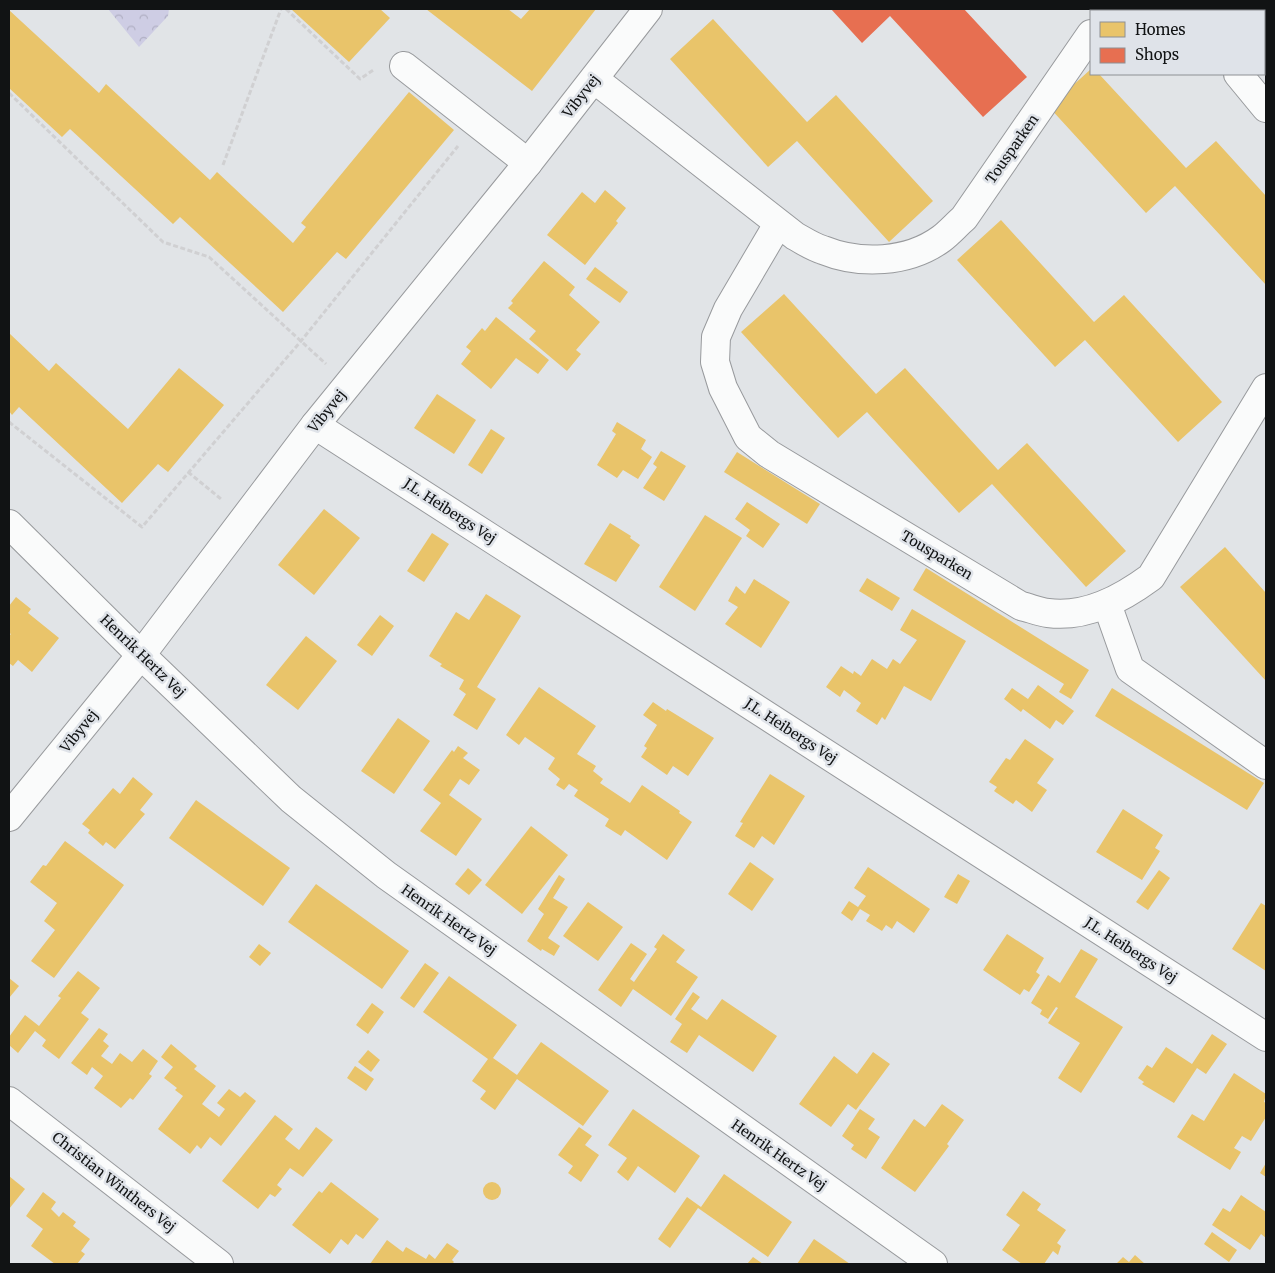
<svg xmlns="http://www.w3.org/2000/svg" width="1275" height="1273" font-family="Merriweather,serif">
	<defs>
		<pattern id="park-crowns" width="20" height="18" patternUnits="userSpaceOnUse" patternTransform="scale(1.25)"><rect width="20" height="18" fill="#cecde4"/><path d="M2 6a3 3 0 1 1 6 0M12 15a3 3 0 1 1 6 0" fill="none" stroke="#b0afc3"/></pattern>
	</defs>
	<rect width="100%" height="100%" fill="#e1e4e7"/>
	<path fill="url(#park-crowns)" d="M108,9H169L168,16L139,47Z"/>
	<g fill="#e9c46a">
		<path d="M291,9H380L390,18L349,62Z"/>
		<path d="M426,9H508L521,19L530,9H596L532,91Z"/>
		<path d="M1234,9H1266V45L1264,42V11H1236Z"/>
		<path d="M9,10L99,93L106,84L210,180L217,172L293,243L306,227L301,223L409,92L454,130L346,259L337,252L283,312L180,217L173,224L70,129L62,137L9,88Z"/>
		<path d="M713,19L807,122L836,95L933,201L889,242L797,141L768,167L670,59Z"/>
		<path d="M1091,69V74H1099L1186,168L1216,141L1266,196V285L1175,186L1146,213L1049,107Z"/>
		<path d="M605,190L626,208L616,221L618,223L585,265L547,235L582,192L595,203Z"/>
		<path d="M1001,220L1094,322L1124,295L1222,402L1178,442L1085,340L1055,367L957,260Z"/>
		<path d="M544,261L575,287L569,295L600,322L576,350L581,354L567,371L529,339L536,331L508,308L513,303L511,301Z"/>
		<path d="M595,267L628,292L620,303L586,279Z"/>
		<path d="M784,294L876,394L905,368L998,470L1027,443L1126,551L1086,587L992,484L959,513L867,412L838,438L741,332Z"/>
		<path d="M496,317L549,360L538,374L516,358L491,389L461,364L471,351L466,347L482,328L485,331Z"/>
		<path d="M9,333L49,371L56,363L128,429L179,368L224,405L168,472L158,464L122,503L19,407L12,415L9,411Z"/>
		<path d="M437,394L476,420L454,454L414,428Z"/>
		<path d="M617,422L646,440L641,449L652,457L638,479L623,470L617,478L597,465L616,434L612,431Z"/>
		<path d="M491,429L505,438L482,474L468,465Z"/>
		<path d="M661,451L686,466L664,501L643,488L657,467L653,464Z"/>
		<path d="M737,452L820,504L807,524L724,472Z"/>
		<path d="M747,502L780,524L763,548L746,536L750,530L735,519Z"/>
		<path d="M324,509L360,538L314,595L278,565Z"/>
		<path d="M705,515L742,538L695,611L659,587Z"/>
		<path d="M610,523L631,536L630,538L640,545L616,582L584,564Z"/>
		<path d="M432,533L449,544L424,582L407,571Z"/>
		<path d="M1225,547L1266,593V681L1180,587Z"/>
		<path d="M926,568L1089,670L1071,699L1059,692L1064,684L913,590Z"/>
		<path d="M867,578L900,598L892,611L859,591Z"/>
		<path d="M754,579L790,602L761,648L725,624L738,607L728,601L736,586L745,594Z"/>
		<path d="M486,594L521,616L477,687L496,699L477,730L453,715L466,694L459,689L464,680L440,666L442,664L429,656L456,612L469,620Z"/>
		<path d="M16,597L31,609L28,613L59,638L32,672L18,660L13,666L9,663V636L11,634L9,633V606Z"/>
		<path d="M912,609L966,641L931,701L904,686L885,720L882,717L877,725L856,711L861,703L844,690L840,697L826,687L841,666L853,674L854,671L861,676L872,659L887,669L893,659L900,664L917,640L900,630Z"/>
		<path d="M380,615L394,626L372,656L357,645Z"/>
		<path d="M306,636L337,661L298,710L266,685Z"/>
		<path d="M1038,685L1074,711L1063,725L1056,720L1050,729L1023,709L1021,712L1004,699L1012,688L1028,699Z"/>
		<path d="M539,687L596,726L577,754L596,766L593,771L603,779L600,783L630,803L642,785L680,811L679,813L692,822L667,860L625,830L621,836L605,826L609,819L574,796L578,790L569,784L564,790L556,785L560,779L548,769L555,758L525,737L519,745L506,735Z"/>
		<path d="M1112,688L1264,783L1247,810L1095,716Z"/>
		<path d="M653,702L666,711L667,709L714,738L688,776L673,766L667,775L641,757L647,748L644,746L657,725L643,715Z"/>
		<path d="M398,718L430,741L394,794L361,771Z"/>
		<path d="M1025,739L1054,759L1037,783L1047,790L1032,812L1016,800L1013,804L994,791L997,787L989,782L1006,758L1010,760Z"/>
		<path d="M458,746L468,753L463,758L480,770L469,785L460,779L449,795L482,819L456,856L420,831L441,803L423,790L452,750L454,752Z"/>
		<path d="M770,774L805,796L774,845L762,836L754,848L735,836L743,823L740,822Z"/>
		<path d="M133,777L153,794L140,810L145,814L115,849L106,842L103,846L88,833L90,830L82,824L113,788L120,794Z"/>
		<path d="M196,800L290,868L263,906L169,838Z"/>
		<path d="M1123,809L1163,835L1155,848L1160,851L1142,880L1096,852Z"/>
		<path d="M531,826L568,855L522,914L485,885Z"/>
		<path d="M65,841L124,885L54,978L31,961L55,930L44,921L57,903L30,882L43,865L46,866Z"/>
		<path d="M750,862L774,879L752,911L728,894Z"/>
		<path d="M868,867L930,909L914,933L897,921L892,929L886,925L882,931L866,921L870,915L860,909L852,921L841,913L849,901L858,907L866,896L854,888Z"/>
		<path d="M468,868L482,880L469,895L455,884Z"/>
		<path d="M1159,870L1170,878L1148,910L1136,902Z"/>
		<path d="M958,874L970,881L957,904L944,897Z"/>
		<path d="M559,875L565,879L553,898L568,907L548,938L560,946L554,956L542,949L541,951L527,941L544,914L538,909Z"/>
		<path d="M316,884L409,951L382,989L288,922Z"/>
		<path d="M588,902L623,927L598,961L563,936Z"/>
		<path d="M1261,903L1266,906V971L1232,949Z"/>
		<path d="M663,934L685,950L676,962L698,977L671,1016L633,989L621,1007L598,990L631,943L647,954L630,979L634,982L657,949L654,947Z"/>
		<path d="M1007,934L1044,958L1036,972L1040,975L1029,992L1024,989L1020,995L983,970Z"/>
		<path d="M259,944L271,953L260,966L249,957Z"/>
		<path d="M1081,949L1098,959L1075,997L1123,1027L1081,1093L1058,1078L1080,1043L1048,1023L1058,1008L1056,1007L1048,1019L1040,1014L1042,1010L1031,1003L1048,975L1060,983Z"/>
		<path d="M425,963L439,973L414,1008L400,998Z"/>
		<path d="M78,971L100,988L81,1013L89,1019L59,1059L42,1046L46,1040L35,1031L18,1053L9,1045V1037L25,1015L39,1026L61,998L58,996Z"/>
		<path d="M449,976L517,1025L493,1058L517,1075L541,1042L609,1091L583,1126L517,1079L495,1110L480,1099L486,1091L472,1081L488,1059L423,1012Z"/>
		<path d="M9,978L19,986L9,998Z"/>
		<path d="M693,992L700,997L691,1009L707,1020L722,999L777,1036L753,1072L699,1035L687,1053L670,1042L682,1024L675,1019Z"/>
		<path d="M372,1003L384,1012L368,1034L356,1025Z"/>
		<path d="M99,1028L108,1034L103,1041L109,1046L101,1056L112,1064L120,1053L132,1062L143,1049L158,1061L149,1074L152,1076L133,1100L130,1098L121,1108L94,1088L103,1076L92,1067L87,1075L71,1063Z"/>
		<path d="M1212,1034L1227,1044L1206,1074L1197,1068L1174,1103L1142,1084L1144,1082L1138,1078L1147,1065L1152,1068L1166,1047L1192,1064Z"/>
		<path d="M171,1044L197,1066L194,1069L216,1086L202,1104L219,1117L225,1109L217,1103L229,1089L240,1097L245,1092L256,1101L221,1146L210,1137L201,1149L197,1145L190,1154L158,1129L183,1096L175,1090L177,1088L164,1078L173,1067L161,1057Z"/>
		<path d="M368,1050L380,1060L371,1072L358,1062Z"/>
		<path d="M873,1052L890,1064L856,1110L848,1104L831,1127L799,1104L834,1056L857,1074Z"/>
		<path d="M355,1066L374,1079L366,1091L347,1078Z"/>
		<path d="M1234,1073L1266,1094L1264,1102L1266,1103V1117L1251,1141L1242,1136L1234,1148L1241,1152L1230,1170L1177,1137L1192,1114L1204,1121Z"/>
		<path d="M942,1104L964,1120L947,1144L949,1146L915,1192L881,1168L914,1119L925,1127Z"/>
		<path d="M633,1109L700,1156L675,1193L638,1166L628,1181L617,1172L627,1158L608,1145Z"/>
		<path d="M860,1109L875,1119L868,1129L880,1137L866,1159L851,1149L854,1145L842,1136Z"/>
		<path d="M275,1115L293,1129L285,1139L299,1150L316,1127L333,1140L303,1177L290,1168L277,1185L282,1189L275,1197L270,1194L258,1209L222,1181Z"/>
		<path d="M579,1127L592,1136L585,1145L599,1155L581,1182L568,1173L573,1166L558,1155Z"/>
		<path d="M1266,1163V1177L1260,1173Z"/>
		<path d="M724,1174L792,1222L768,1257L698,1208L670,1248L658,1239L687,1197L701,1207Z"/>
		<path d="M9,1176L25,1189L9,1209Z"/>
		<path d="M331,1182L379,1219L363,1239L356,1234L348,1245L341,1239L330,1254L292,1225L319,1191L322,1193Z"/>
		<circle cx="492" cy="1191" r="9"/>
		<path d="M1023,1191L1041,1204L1037,1210L1066,1230L1057,1243L1061,1246L1058,1255L1053,1251L1044,1264H1022L1002,1250L1020,1225L1006,1215Z"/>
		<path d="M43,1192L56,1202L51,1209L59,1217L63,1212L76,1222L73,1226L90,1239L81,1251L85,1254L77,1264L72,1263L55,1264L31,1246L43,1229L26,1216Z"/>
		<path d="M1241,1195L1266,1212V1238L1261,1234L1250,1250L1212,1225L1223,1208L1230,1212Z"/>
		<path d="M1212,1232L1237,1250L1229,1262L1204,1244Z"/>
		<path d="M814,1239L850,1264H797Z"/>
		<path d="M387,1240L403,1252L406,1247L426,1259L429,1254L435,1259L447,1243L459,1251L452,1260L454,1262L452,1264H370Z"/>
		<path d="M1135,1255L1145,1264H1116L1123,1257L1129,1262Z"/>
		<path d="M753,1257L763,1264H747Z"/>
	</g>
	<path fill="#e76f51" d="M831,9H964L1027,77L983,117L890,16L862,43Z"/>
	<g fill="none" stroke-linecap="round" stroke-linejoin="round">
		<defs>
			<g id="minor">
				<path d="M1184,9L1186,11"/>
				<path d="M1107,11L1109,9"/>
				<path d="M404,66L528,163"/>
				<path d="M1238,74L1266,108"/>
				<path d="M594,79L795,236C804,241 813,247 823,250C860,265 908,263 941,239C949,233 956,225 964,218L1091,34"/>
				<path d="M778,224L728,309L716,337L715,362L723,388L748,437L769,454L1021,606C1030,608 1039,612 1048,613C1086,618 1121,599 1151,577L1266,388"/>
				<path d="M315,425L1266,1037"/>
				<path d="M9,524L141,655L291,799L386,875L933,1264"/>
				<path d="M1107,604L1130,669L1266,765"/>
				<path d="M9,817L141,655L315,425L528,163L648,9"/>
				<path d="M9,1101L219,1264"/>
			</g>
		</defs>
		<use href="#minor" stroke="#989a9d" stroke-width="30"/>
		<g stroke="#d0d0d2" stroke-width="3" stroke-dasharray="5 2.5" stroke-linecap="butt">
			<path d="M286,9L360,79L375,69"/>
			<path d="M9,93L163,242L209,257L326,364"/>
			<path d="M223,165L281,9"/>
			<path d="M9,422L142,527L301,341L458,146"/>
			<path d="M188,472L221,499"/>
		</g>
		<use href="#minor" stroke="#fafbfb" stroke-width="28"/>
	</g>
	<g text-anchor="middle" dominant-baseline="central" stroke-width="5" stroke-linejoin="round" paint-order="stroke">
		<g font-size="14" fill="#111314" stroke="#dfe3e9">
			<text transform="translate(581 96) rotate(-52)">Vibyvej</text>
			<text transform="translate(1012 149) rotate(-55)">Tousparken</text>
			<text transform="translate(327 411) rotate(-51)">Vibyvej</text>
			<text transform="translate(450 511) rotate(33)">J.L. Heibergs Vej</text>
			<text transform="translate(937 555) rotate(31)">Tousparken</text>
			<text transform="translate(143 656) rotate(44)">Henrik Hertz Vej</text>
			<text transform="translate(79 731) rotate(-51)">Vibyvej</text>
			<text transform="translate(791 731) rotate(33)">J.L. Heibergs Vej</text>
			<text transform="translate(449 920) rotate(35)">Henrik Hertz Vej</text>
			<text transform="translate(1131 950) rotate(33)">J.L. Heibergs Vej</text>
			<text transform="translate(779 1155) rotate(35)">Henrik Hertz Vej</text>
			<text transform="translate(114 1182) rotate(38)">Christian Winthers Vej</text>
		</g>
	</g>
	<rect width="1275" height="1273" fill="none" stroke="#111314" stroke-width="20"/>
	<rect x="1090" y="10" width="175" height="65" fill="#dfe3e9" stroke="#8d9094"/>
	<rect x="1100" y="22" width="25" height="15" fill="#e9c46a" stroke="#8d9094"/>
	<text x="1135" y="35" font-size="15" fill="#111314">Homes</text>
	<rect x="1100" y="48" width="25" height="15" fill="#e76f51" stroke="#8d9094"/>
	<text x="1135" y="60" font-size="15" fill="#111314">Shops</text>
</svg>
